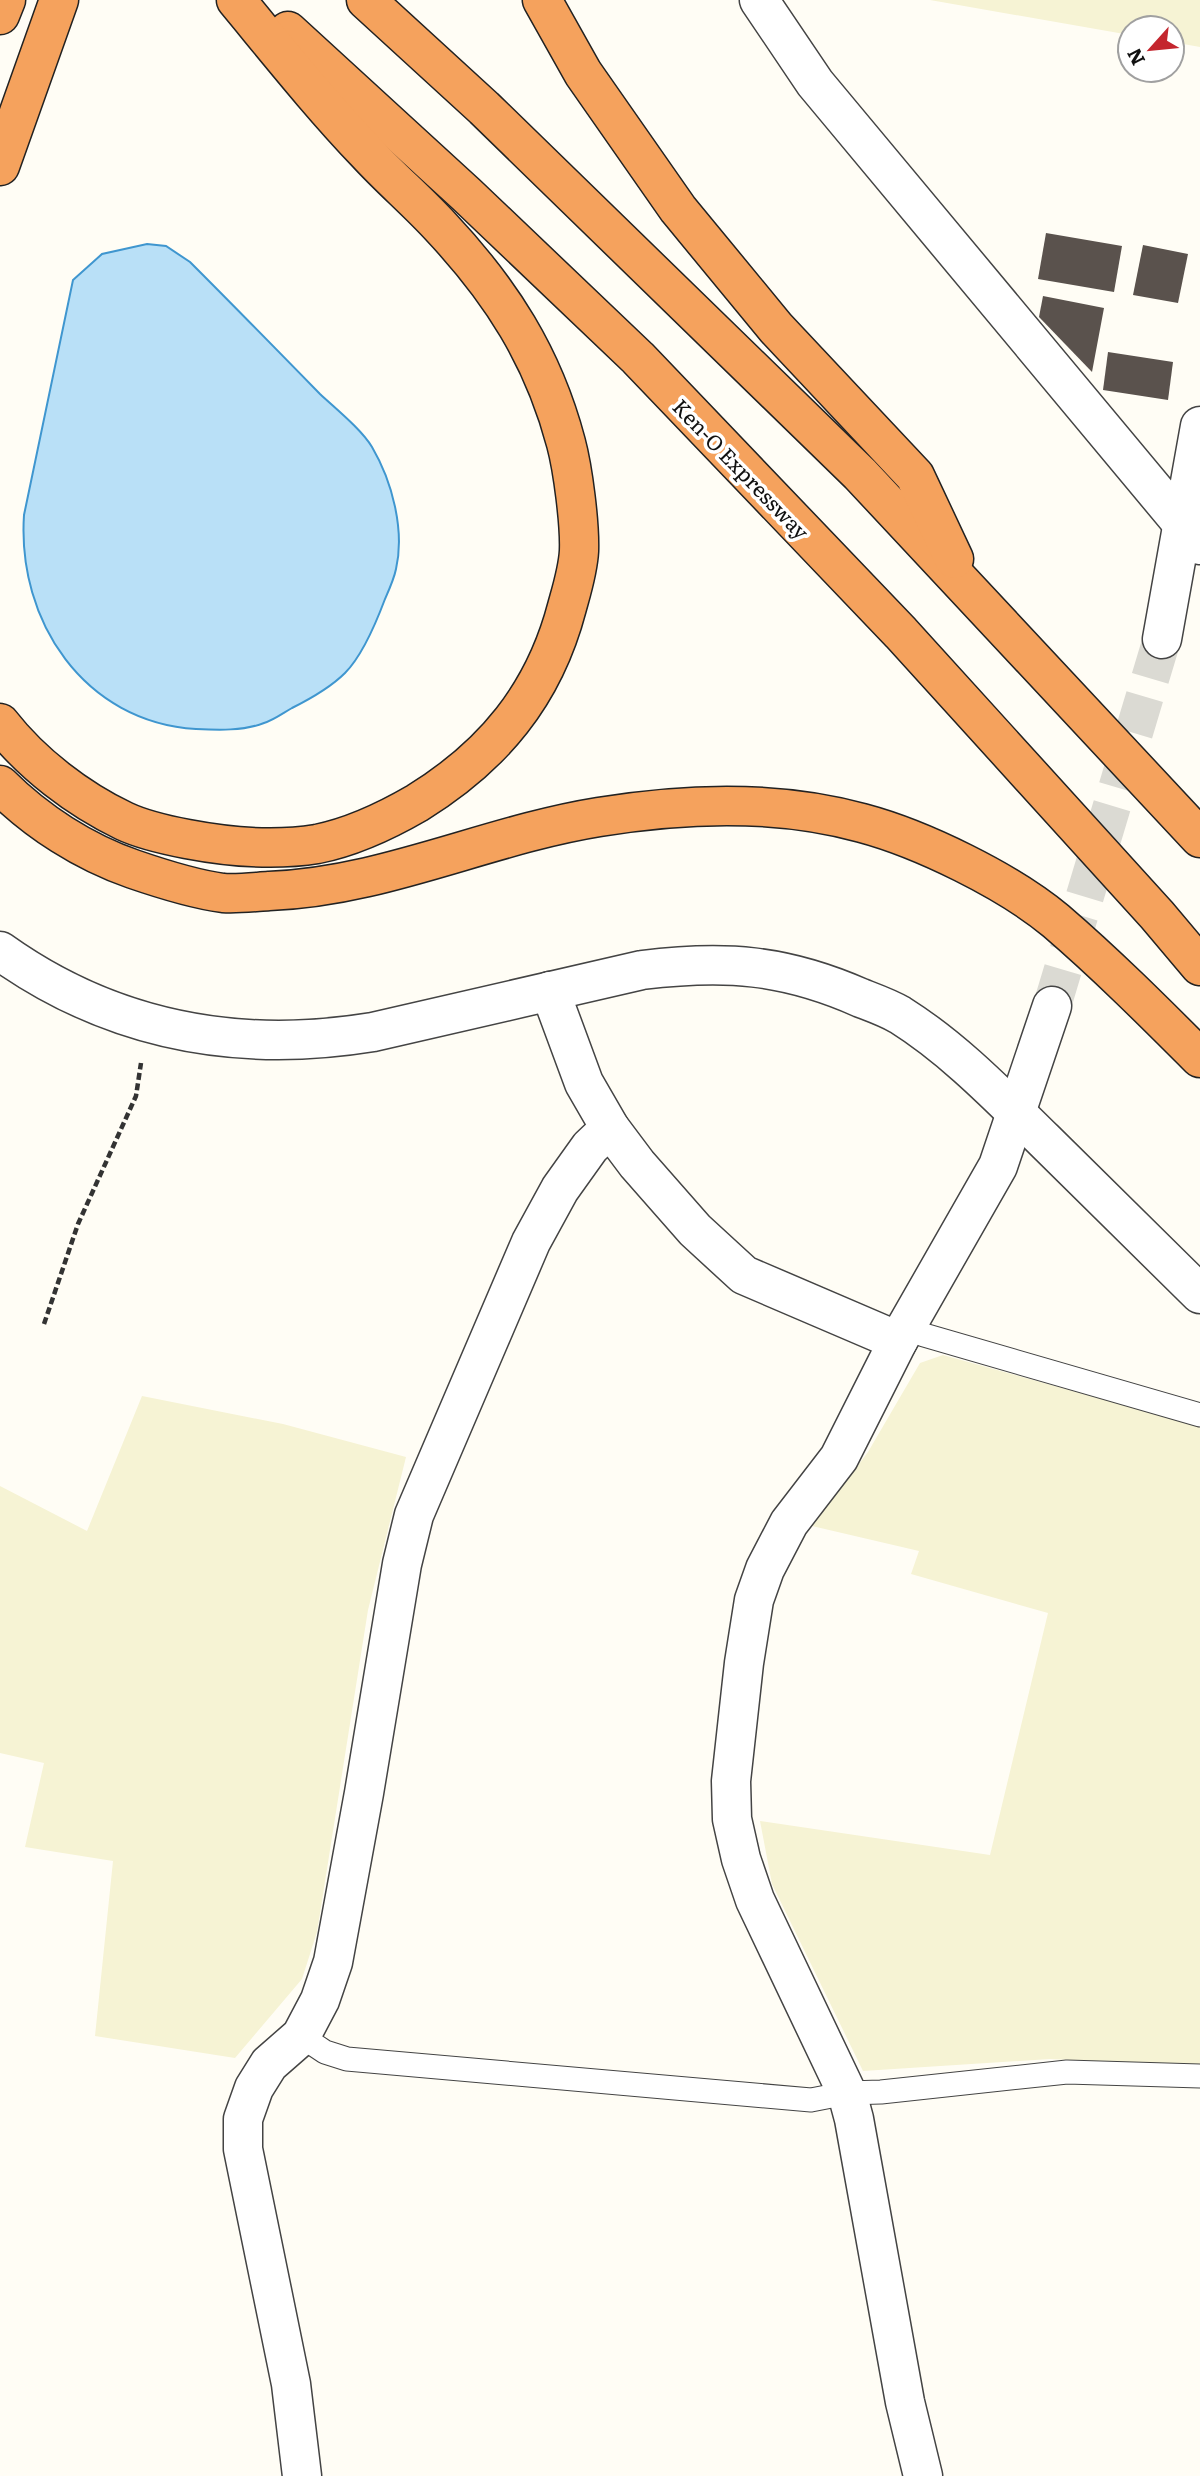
<svg xmlns="http://www.w3.org/2000/svg" width="1200" height="2476" font-family="Literata,serif">
	<rect width="100%" height="100%" fill="#fffdf5"/>
	<g fill="#f6f3d4">
		<path d="M930,0H1200V47L1172,42V28H1130V35Z"/>
		<path d="M943,1355L1200,1426V2066L1050,2059L863,2071L772,1884L760,1821L990,1855L1048,1613L911,1574L919,1551L812,1526L868,1452L920,1363Z"/>
		<path d="M142,1396L283,1424L406,1457L368,1610L317,1932L302,1979L235,2058L95,2036L113,1861L25,1847L44,1763L0,1753V1486L87,1531Z"/>
	</g>
	<path fill="#b9e0f7" stroke="#3f96cf" stroke-width="2" d="M147,244L166,246L190,262C234,306 277,350 320,394C336,409 361,429 372,447C392,481 405,530 396,569C394,579 389,590 385,599C376,623 363,655 345,673C330,688 310,699 292,708C283,713 274,720 264,723C244,731 218,730 196,729C84,722 17,621 24,515L73,280L102,254Z"/>
	<g fill="#5a524d">
		<path d="M1046,233L1122,246L1114,292L1038,279Z"/>
		<path d="M1143,245L1188,254L1178,303L1133,295Z"/>
		<path d="M1043,296L1104,308L1092,372L1039,317Z"/>
		<path d="M1108,352L1173,362L1168,400L1103,390Z"/>
	</g>
	<g fill="none" stroke-linecap="round" stroke-linejoin="round">
		<path stroke="#dbdad3" stroke-width="38" stroke-dasharray="38 19" stroke-linecap="butt" d="M1052,1006L1162,639"/>
		<defs>
			<g id="service">
				<path d="M906,1327L924,1335L1200,1415"/>
				<path d="M301,2036L325,2052L347,2059L811,2100L847,2093L881,2092L1067,2072L1200,2076"/>
			</g>
			<g id="minor">
				<path d="M759,0L815,83L1200,545"/>
				<path d="M1162,639L1200,426"/>
				<path d="M550,991L584,1083L610,1128L637,1164L695,1230L744,1275L898,1341"/>
				<path d="M923,2476L905,2402L854,2119L847,2093L755,1900L741,1859L732,1819L731,1781L744,1663L754,1600L765,1569L789,1523L839,1458L898,1341L998,1166L1052,1006"/>
			</g>
			<g id="tertiary">
				<path d="M0,951C112,1031 238,1054 373,1032L642,970C725,960 784,964 861,998C874,1003 888,1008 900,1015C954,1049 999,1096 1044,1140C1096,1191 1148,1242 1200,1294"/>
				<path d="M302,2476L291,2384L243,2149V2119L254,2088L269,2064L301,2036L320,2000L333,1962L364,1793L402,1564L414,1515L531,1242L560,1189L590,1147L610,1128"/>
			</g>
			<g id="motorway">
				<path d="M366,0L484,108L860,474L1200,838"/>
				<path d="M542,0L583,73L678,209L776,328L915,476L954,559"/>
				<path d="M0,15L6,0"/>
				<path d="M288,31L467,195L638,358L901,633L1157,915L1200,966"/>
				<path d="M0,166L59,0"/>
				<path d="M0,723C32,764 78,799 124,821C143,830 166,835 187,839C229,847 274,851 317,844C352,837 386,821 417,803C493,756 544,695 567,607C572,589 578,570 579,551C580,524 573,469 566,443C543,356 501,291 440,226C417,201 391,179 368,154C321,105 279,52 236,0"/>
				<path d="M0,785C37,822 84,852 133,869C162,879 193,889 223,893C238,894 254,892 269,891C383,887 487,835 599,817C685,803 776,799 862,823C922,839 1008,881 1056,921C1106,964 1153,1011 1200,1058"/>
			</g>
		</defs>
		<use href="#service" stroke="#444" stroke-width="25"/>
		<use href="#minor" stroke="#444" stroke-width="41"/>
		<use href="#tertiary" stroke="#444" stroke-width="41"/>
		<use href="#motorway" stroke="#222" stroke-width="41"/>
		<path stroke="#333" stroke-width="4.5" stroke-dasharray="7 3.5" stroke-linecap="butt" d="M44,1324L78,1224L136,1096L141,1063"/>
		<use href="#service" stroke="#fff" stroke-width="23"/>
		<use href="#minor" stroke="#fff" stroke-width="38"/>
		<use href="#tertiary" stroke="#fff" stroke-width="38"/>
		<use href="#motorway" stroke="#f5a25d" stroke-width="38"/>
	</g>
	<g text-anchor="middle" dominant-baseline="central" stroke-width="7" stroke-linejoin="round" paint-order="stroke">
		<g font-size="21" fill="#111" stroke="#fff">
			<text transform="translate(742 468) rotate(46)">Ken-O Expressway</text>
		</g>
	</g>
	<g transform="translate(1151 49) rotate(243)"><circle r="33" fill="#ffffff" stroke="#a0a0a0" stroke-width="2"/>
	<path d="M0-5L12 26L0 18L-12 26Z" fill="#c4262e"/>
	<text y="-10" font-size="19" font-weight="bold" text-anchor="middle" fill="#111111">N</text>
	</g>
</svg>
